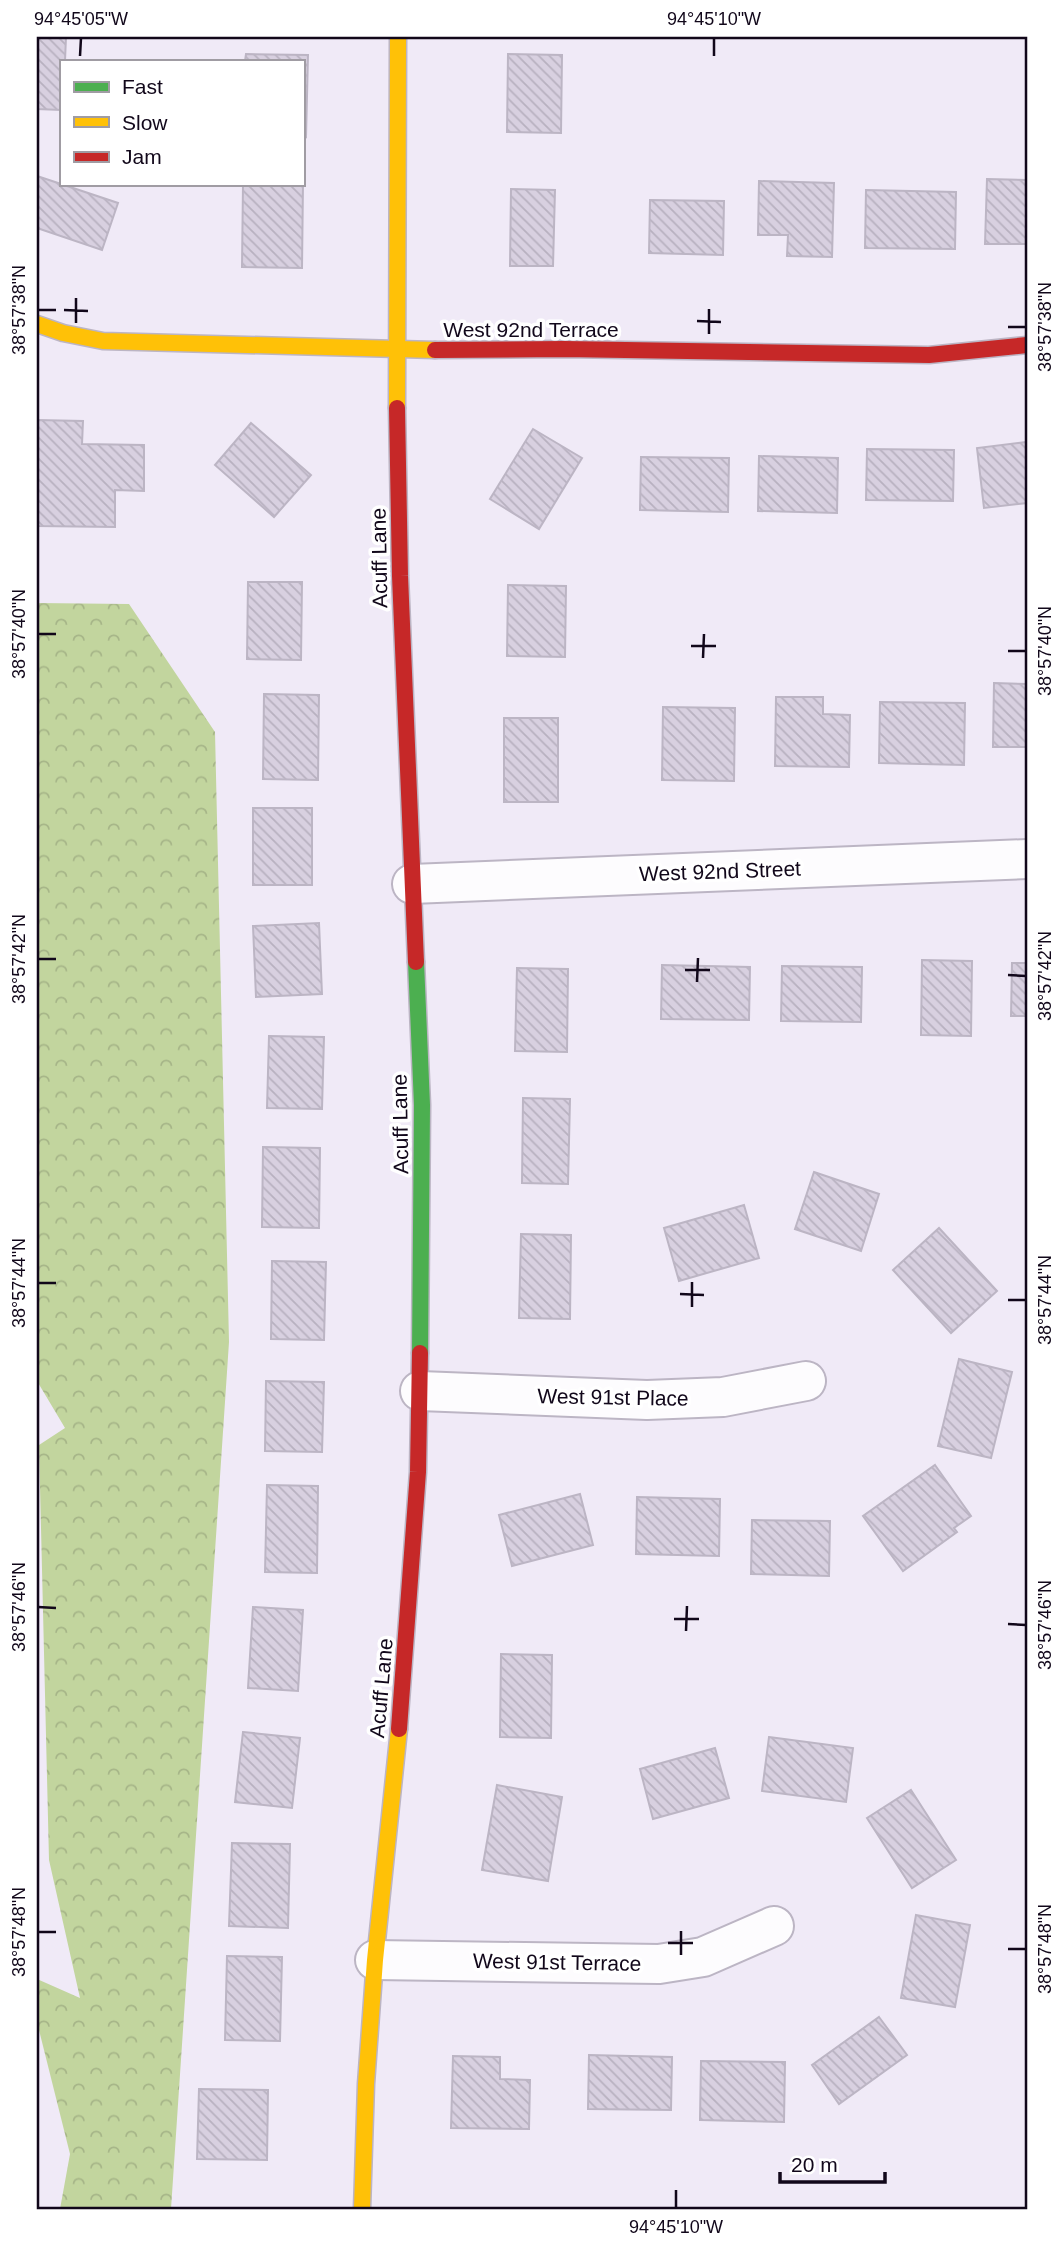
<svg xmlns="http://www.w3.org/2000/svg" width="1064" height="2246" font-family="Helvetica,sans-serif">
	<defs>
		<pattern id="forest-crowns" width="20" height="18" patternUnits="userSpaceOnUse" patternTransform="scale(1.75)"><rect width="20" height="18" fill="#c2d59e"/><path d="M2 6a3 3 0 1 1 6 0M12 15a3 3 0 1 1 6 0" fill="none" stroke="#a6b588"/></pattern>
		<pattern id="building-back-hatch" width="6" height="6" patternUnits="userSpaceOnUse" patternTransform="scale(1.75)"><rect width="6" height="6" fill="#d8d0e0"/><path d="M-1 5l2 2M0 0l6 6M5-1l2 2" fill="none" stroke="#b8b1c0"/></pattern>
	</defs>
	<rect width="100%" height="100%" fill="#f0eaf7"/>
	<path fill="url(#forest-crowns)" d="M37,603L129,604L215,732L229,1342L171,2209H60L70,2154L37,2022V1979L80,1998L49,1860L39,1445L65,1428L37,1381Z"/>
	<g fill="url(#building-back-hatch)" stroke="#bcb5c4" stroke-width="2">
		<path d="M37,37H66L65,61H61V110L37,109Z"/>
		<path d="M246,54L308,55L306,137L303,136V61H245Z"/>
		<path d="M508,54L562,55L561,133L507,132Z"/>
		<path d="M37,176L118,203L102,250L37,228Z"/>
		<path d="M987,179L1027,180V244H985Z"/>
		<path d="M759,181L834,183L832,257L787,256L788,235H758Z"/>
		<path d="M303,183L302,268L242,267L243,184Z"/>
		<path d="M511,189L555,190L553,266H510Z"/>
		<path d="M866,190L956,192L955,249L865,248Z"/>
		<path d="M650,200L724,201L723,255L649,253Z"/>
		<path d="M37,420L83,421L82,444L144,445V491L115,490V527L37,526Z"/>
		<path d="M251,423L311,475L274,517L215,465Z"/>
		<path d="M533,429L582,458L539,529L490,499Z"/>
		<path d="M1027,442V503L984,508L977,448Z"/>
		<path d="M867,449L954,450L953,501L866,500Z"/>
		<path d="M759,456L838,458L837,513L758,511Z"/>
		<path d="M641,457L729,458L728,512L640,510Z"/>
		<path d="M248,582H302L301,660L247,659Z"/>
		<path d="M508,585L566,586L565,657L507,656Z"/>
		<path d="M994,683L1027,684V747H993Z"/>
		<path d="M264,694L319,695L318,780L263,779Z"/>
		<path d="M776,697H823V714L850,715L849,767L775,766Z"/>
		<path d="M880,702L965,703L964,765L879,763Z"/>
		<path d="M663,707L735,708L734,781L662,780Z"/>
		<rect x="504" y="718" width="54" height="84"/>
		<rect x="253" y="808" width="59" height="77"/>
		<path d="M319,923L322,994L256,997L253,926Z"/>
		<path d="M922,960L972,961L971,1036L921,1035Z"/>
		<path d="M1012,963H1027V1016H1011Z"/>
		<path d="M662,965L750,967L749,1020L661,1019Z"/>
		<path d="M782,966L862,967L861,1022L781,1021Z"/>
		<path d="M517,968L568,969L567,1052L515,1051Z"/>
		<path d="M269,1036L324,1037L322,1109L267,1108Z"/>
		<path d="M523,1098L570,1099L568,1184L522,1183Z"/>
		<path d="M263,1147L320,1148L319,1228L262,1227Z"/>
		<path d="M814,1172L879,1194L861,1251L795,1229Z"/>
		<path d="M744,1205L759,1258L679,1281L664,1228Z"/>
		<path d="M939,1228L997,1291L951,1333L893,1270Z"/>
		<path d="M521,1234L571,1235L570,1319L519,1318Z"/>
		<path d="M272,1261L326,1262L324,1340L271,1339Z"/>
		<path d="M959,1359L1012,1372L991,1458L938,1446Z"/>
		<path d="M266,1381L324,1382L322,1452L265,1451Z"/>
		<path d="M935,1465L971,1516L954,1528L957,1532L903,1571L863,1516Z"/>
		<path d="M267,1485L318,1486L317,1573L265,1572Z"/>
		<path d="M580,1494L593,1545L512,1566L499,1515Z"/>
		<path d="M637,1497L720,1499L719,1556L636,1554Z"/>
		<path d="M752,1520L830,1521L829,1576L751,1574Z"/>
		<path d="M253,1607L303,1610L298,1691L248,1688Z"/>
		<path d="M501,1654L552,1655L551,1738L500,1737Z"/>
		<path d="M243,1732L300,1738L292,1808L235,1802Z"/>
		<path d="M769,1737L853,1748L846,1802L762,1791Z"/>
		<path d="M715,1748L729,1798L653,1819L640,1769Z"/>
		<path d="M497,1785L562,1797L548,1881L482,1870Z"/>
		<path d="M911,1790L956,1860L912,1888L867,1818Z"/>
		<path d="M232,1843L290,1844L288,1928L229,1926Z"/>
		<path d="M916,1915L970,1925L955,2007L901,1998Z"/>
		<path d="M227,1956L282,1957L280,2041L225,2040Z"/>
		<path d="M879,2017L907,2055L839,2104L812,2065Z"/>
		<path d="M589,2055L672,2057L671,2110L588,2109Z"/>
		<path d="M453,2056L500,2057V2079L530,2080L529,2129L451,2128Z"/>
		<path d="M701,2061L785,2062L784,2122L700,2120Z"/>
		<path d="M199,2089L268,2090L267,2160L197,2159Z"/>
	</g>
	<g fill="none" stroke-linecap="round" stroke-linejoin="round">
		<defs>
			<g id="street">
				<path d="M412,884L1027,859"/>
				<path d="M420,1391L647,1400L723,1397L806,1381"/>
				<path d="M375,1960L659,1964L703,1957L774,1926"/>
			</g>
			<path id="fast" d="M416,962L422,1105L420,1353"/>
			<g id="slow">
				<path d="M37,324L63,333L103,341L435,350"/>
				<path d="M397,408L398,37"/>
				<path d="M362,2209L366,2084L375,1960L399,1729"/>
			</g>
			<g id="jam">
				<path d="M435,350L564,349L929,355L1027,345"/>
				<path d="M397,408L400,576L416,962"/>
				<path d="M399,1729L418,1472L420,1353"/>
			</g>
		</defs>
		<use href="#street" stroke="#bcb5c4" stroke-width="42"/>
		<use href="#fast" stroke="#bcb5c4" stroke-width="19"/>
		<use href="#slow" stroke="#bcb5c4" stroke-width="19"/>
		<use href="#jam" stroke="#bcb5c4" stroke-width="19"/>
		<use href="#street" stroke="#fdfcfe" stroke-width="38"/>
		<use href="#fast" stroke="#4caf50" stroke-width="16"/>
		<use href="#slow" stroke="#ffc107" stroke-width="16"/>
		<use href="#jam" stroke="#c62828" stroke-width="16"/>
	</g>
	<path fill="none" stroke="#11071a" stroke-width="2.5" d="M80,56L81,38M714,56V38M38,310H56M64,310L88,311M697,321L721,322M76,323V298M1008,327H1026M709,334V309M38,634H56M691,646H716M1008,651H1026M703,658L704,634M38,959H56M685,970H710M1008,975L1026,976M697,982L698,958M38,1283H56M680,1294L704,1295M1008,1300H1026M692,1307V1282M38,1607L56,1608M674,1619H699M1008,1624L1026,1625M686,1631L687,1606M38,1932H56M668,1943H693M1008,1949H1026M681,1955V1931M676,2208V2190"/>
	<g text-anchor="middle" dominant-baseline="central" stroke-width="7" stroke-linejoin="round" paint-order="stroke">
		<g font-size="21" fill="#11071a" stroke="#fff">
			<text x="531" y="329">West 92nd Terrace</text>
			<text transform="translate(379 558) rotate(-91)">Acuff Lane</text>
			<text transform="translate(720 871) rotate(-2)">West 92nd Street</text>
			<text transform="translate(400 1124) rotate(-91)">Acuff Lane</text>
			<text transform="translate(613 1397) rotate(1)">West 91st Place</text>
			<text transform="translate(381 1688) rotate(-85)">Acuff Lane</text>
			<text transform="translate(557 1962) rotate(1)">West 91st Terrace</text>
		</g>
	</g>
	<rect width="1064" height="2246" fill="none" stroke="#ffffff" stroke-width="77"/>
	<rect x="60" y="60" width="245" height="126" fill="#ffffff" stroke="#a09ca3" stroke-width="2"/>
	<rect x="74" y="82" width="35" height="10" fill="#4caf50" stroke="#a09ca3" stroke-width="2"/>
	<text x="122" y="94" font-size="21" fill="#11071a">Fast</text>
	<rect x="74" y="117" width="35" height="10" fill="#ffc107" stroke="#a09ca3" stroke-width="2"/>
	<text x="122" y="130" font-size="21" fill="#11071a">Slow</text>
	<rect x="74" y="152" width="35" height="10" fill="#c62828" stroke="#a09ca3" stroke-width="2"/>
	<text x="122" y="164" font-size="21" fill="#11071a">Jam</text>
	<path d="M780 2172v10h105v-10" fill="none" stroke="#11071a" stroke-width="3.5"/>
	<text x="791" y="2172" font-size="21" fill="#11071a" stroke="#ffffff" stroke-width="5" paint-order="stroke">20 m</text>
	<rect x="38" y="38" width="988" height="2170" fill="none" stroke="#11071a" stroke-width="2.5"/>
	<g font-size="18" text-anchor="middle" fill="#11071a">
		<text x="81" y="25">94°45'05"W</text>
		<text x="714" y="25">94°45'10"W</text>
		<text transform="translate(19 310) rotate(-90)" y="6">38°57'38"N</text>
		<text transform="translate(1045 327) rotate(-90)" y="6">38°57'38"N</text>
		<text transform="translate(19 634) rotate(-90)" y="6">38°57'40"N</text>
		<text transform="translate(1045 651) rotate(-90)" y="6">38°57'40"N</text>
		<text transform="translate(19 959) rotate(-90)" y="6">38°57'42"N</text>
		<text transform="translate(1045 976) rotate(-90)" y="6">38°57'42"N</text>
		<text transform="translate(19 1283) rotate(-90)" y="6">38°57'44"N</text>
		<text transform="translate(1045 1300) rotate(-90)" y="6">38°57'44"N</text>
		<text transform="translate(19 1607) rotate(-90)" y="6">38°57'46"N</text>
		<text transform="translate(1045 1625) rotate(-90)" y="6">38°57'46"N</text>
		<text transform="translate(19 1932) rotate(-90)" y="6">38°57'48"N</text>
		<text transform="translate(1045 1949) rotate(-90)" y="6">38°57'48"N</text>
		<text x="676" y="2233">94°45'10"W</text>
	</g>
</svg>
